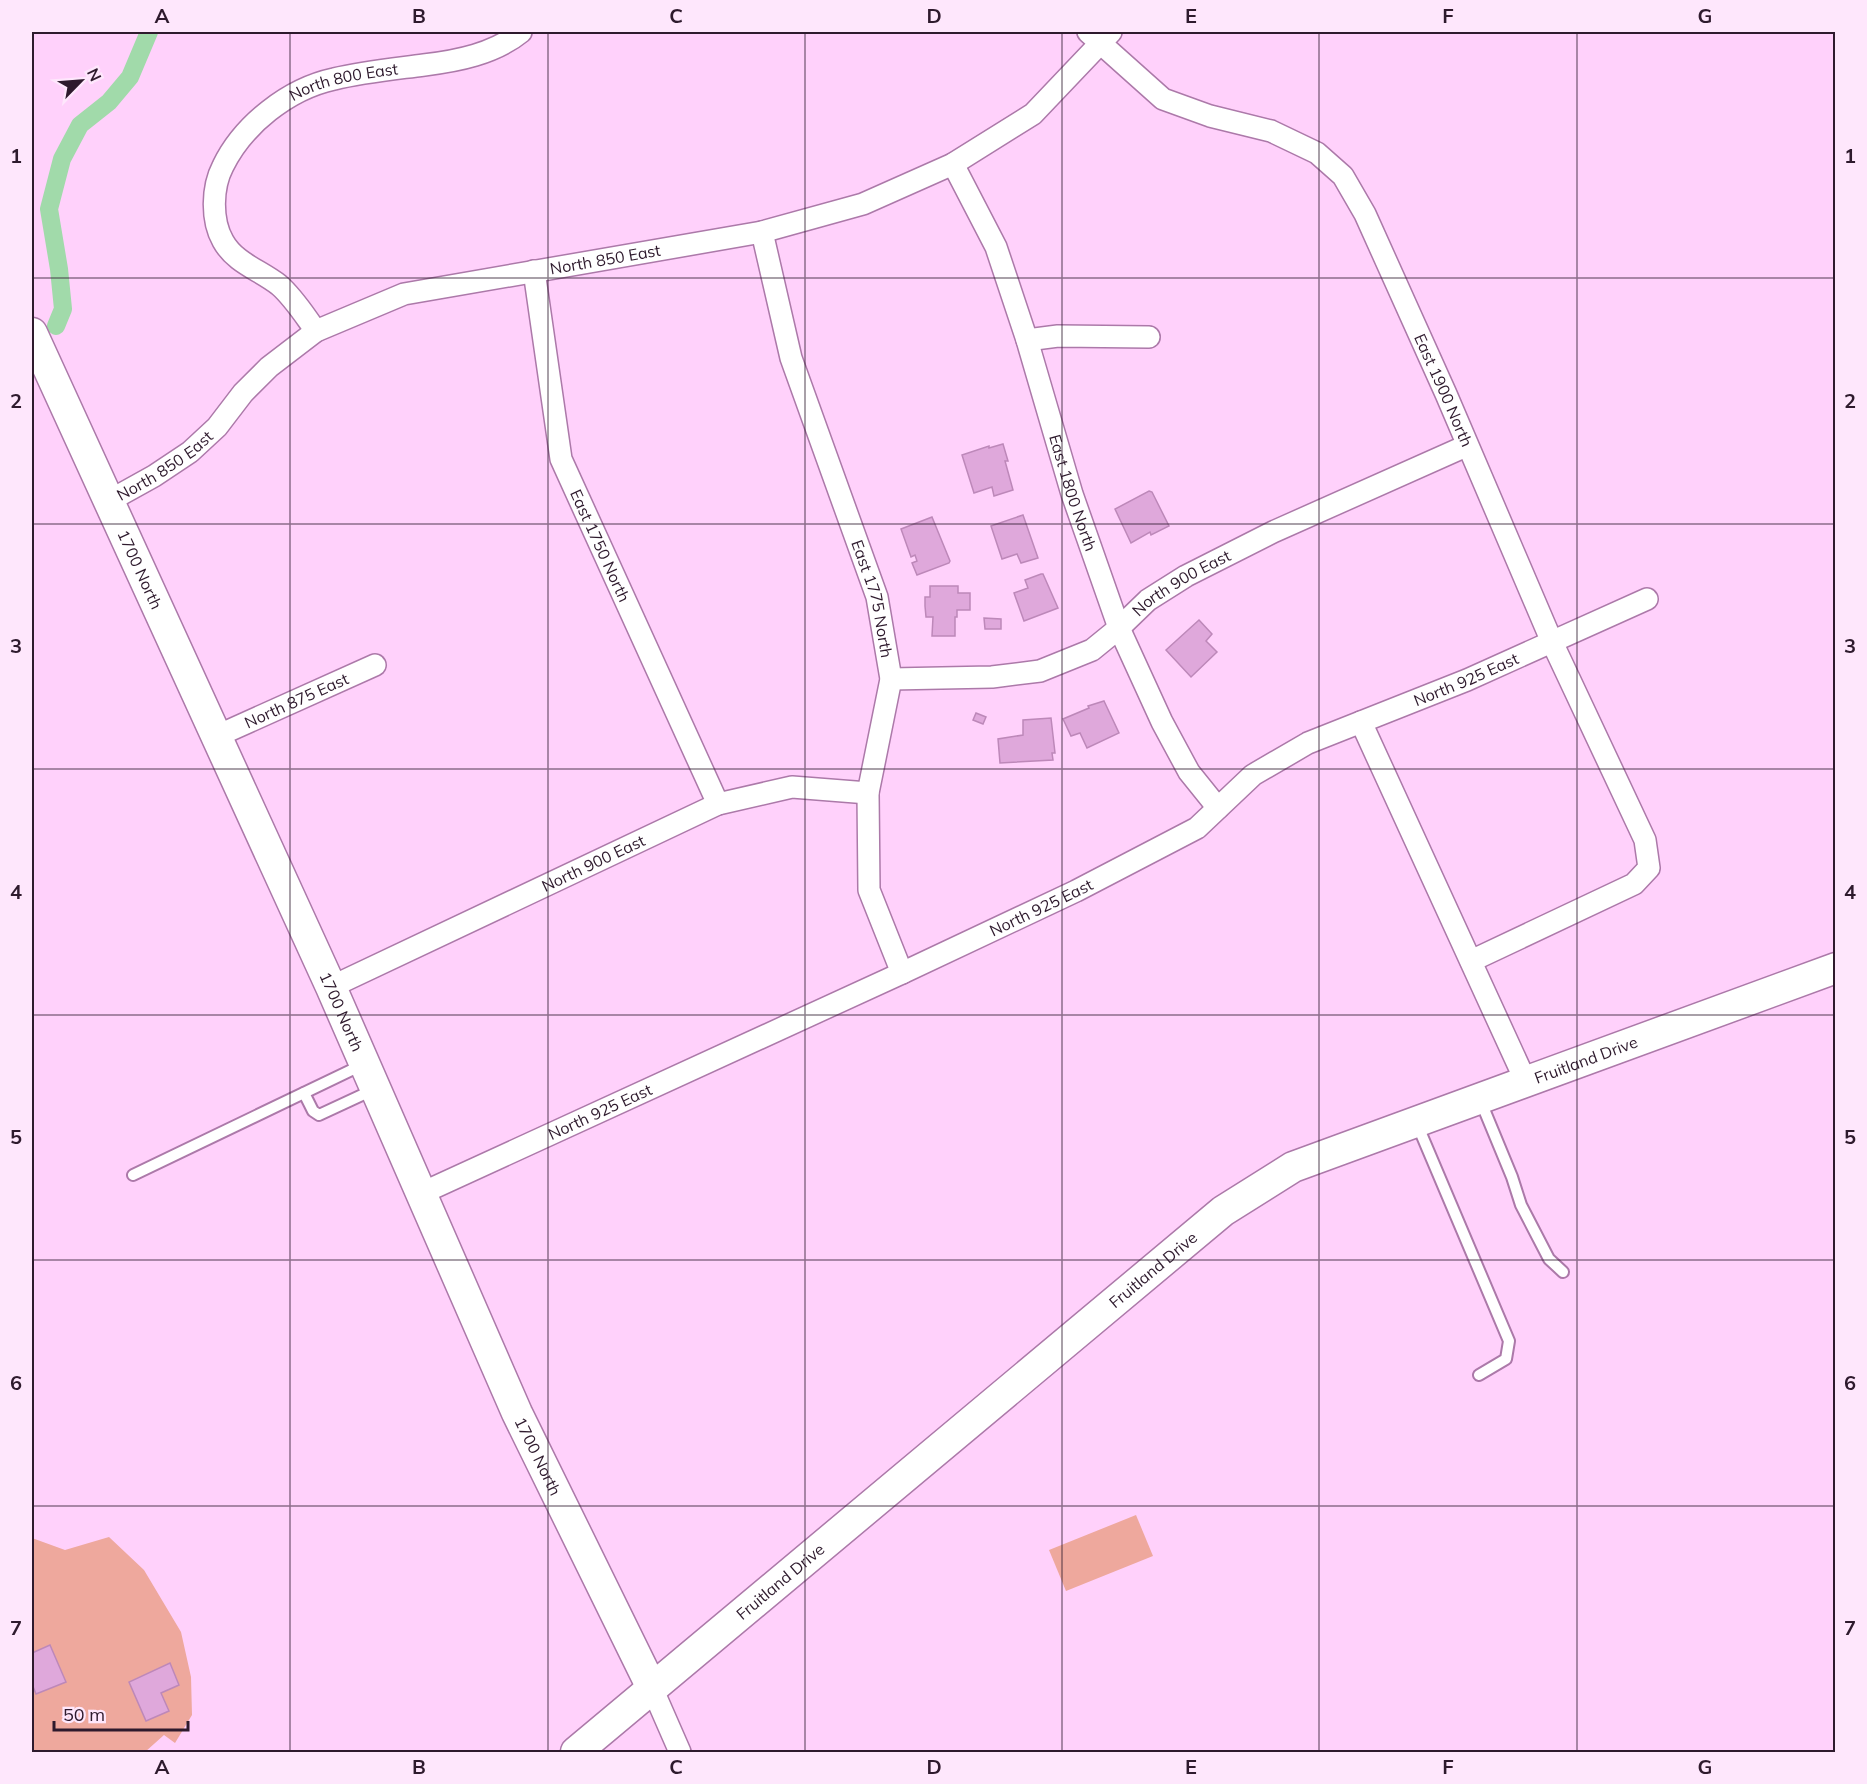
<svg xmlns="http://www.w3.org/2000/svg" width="1867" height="1784" font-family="Mulish,sans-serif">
	<rect width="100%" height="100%" fill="#ffd1fb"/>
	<g fill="#eea89d">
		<path d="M1136,1515L1153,1556L1066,1591L1049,1550Z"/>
		<path d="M109,1537L144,1570L181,1632L191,1677L192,1715L175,1743L164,1735L145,1752H32V1538L65,1550Z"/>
	</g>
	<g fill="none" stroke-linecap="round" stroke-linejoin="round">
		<path stroke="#a1daaa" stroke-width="18" d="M56,326L63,309L59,269L49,209L62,159L80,125L109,102L130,77L149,32"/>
	</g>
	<g fill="#dfa8db" stroke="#bd88b9" stroke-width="1.5">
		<path d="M1003,444L1008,461H1005L1013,490L994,496L992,487L974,493L962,455L989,446V448Z"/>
		<path d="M1149,491L1152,492L1169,526L1151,535L1150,532L1131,543L1115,509Z"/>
		<path d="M1023,515L1038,558L1021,563L1017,554L1002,559L991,526Z"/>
		<path d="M932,517L950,561L949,563L917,575L912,563L917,561L915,555L911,557L901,529Z"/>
		<path d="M1041,574H1043L1058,608L1024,621L1014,593L1028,588L1025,580Z"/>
		<path d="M930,586H958V593H970V610H957V617H955V636H932L933,617H926L925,606V597H930Z"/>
		<path d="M984,618L1001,619V629H985Z"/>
		<path d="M1199,620L1212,634L1206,641L1217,652L1191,677L1166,650Z"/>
		<path d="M1104,701L1119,733L1087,748L1080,733L1071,736L1063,719L1089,708L1088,706Z"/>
		<path d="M976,713L986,717L983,724L973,720Z"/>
		<path d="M1051,718L1055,753H1052L1053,760L1000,763L998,739L1023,735V720Z"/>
		<path d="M50,1645L66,1682L36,1694L32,1684V1653Z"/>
		<path d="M170,1663L179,1685L161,1693L169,1711L146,1721L129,1682Z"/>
	</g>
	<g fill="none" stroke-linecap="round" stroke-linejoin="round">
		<defs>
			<g id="lane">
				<path d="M304,1093L313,1111L319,1115L375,1089"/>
				<path d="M1481,1102L1512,1177L1521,1205L1549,1259L1563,1272"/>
				<path d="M1417,1124L1509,1341L1506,1359L1479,1375"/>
				<path d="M133,1175L362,1065"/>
			</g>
			<g id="street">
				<path id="s1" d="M1088,32L1163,99L1210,116L1271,131L1317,153L1343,176L1365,214L1446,394L1552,642L1645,840L1649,868L1634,884L1471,961"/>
				<path id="s2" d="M953,164L996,247L1027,340L1072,494L1119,628L1162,722L1189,772L1218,808"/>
				<path id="s3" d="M762,232L791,358L877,597L891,679L868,793L869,890L902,973"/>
				<path id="s4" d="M534,271L561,459L718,804"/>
				<path id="s5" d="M316,331C305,316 294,298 279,285C260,270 235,263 223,241C211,220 212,187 223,166C243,125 288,89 334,79C363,72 394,69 424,65C457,61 494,54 521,32"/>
				<path d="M1027,340L1058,336L1149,337"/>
				<path id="s6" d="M109,501L154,476L190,452L217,427L243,393L269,367L316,331L404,294L762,232L863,204L953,164L1033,114L1111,32"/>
				<path id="s7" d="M891,679L992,677L1040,671L1092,650L1119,628L1148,600L1186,576L1273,532L1466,446"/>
				<path d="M1361,722L1526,1082"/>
				<path id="s8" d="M217,736L375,665"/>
				<path id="s9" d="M331,987L718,804L792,787L868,793"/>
				<path id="s10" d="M420,1194L902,973L1076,891L1197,828L1253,775L1308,743L1467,680L1647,599"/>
				<path d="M652,1688L680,1752"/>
			</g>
			<g id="secondary">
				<path id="s11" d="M32,333L331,987L517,1413L652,1688"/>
				<path id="s12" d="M576,1752L1223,1211L1293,1167L1836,968"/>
			</g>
		</defs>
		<use href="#lane" stroke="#ac79a9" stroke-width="14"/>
		<use href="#street" stroke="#ac79a9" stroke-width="24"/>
		<use href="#secondary" stroke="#ac79a9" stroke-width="33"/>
		<use href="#lane" stroke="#fff" stroke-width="10"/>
		<use href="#street" stroke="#fff" stroke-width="21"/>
		<use href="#secondary" stroke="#fff" stroke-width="30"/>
	</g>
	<path fill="none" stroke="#2e1a2d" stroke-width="1.5" stroke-opacity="0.55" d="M290,32V1752M548,32V1752M805,32V1752M1062,32V1752M1319,32V1752M1577,32V1752M32,278H1836M32,524H1836M32,769H1836M32,1015H1836M32,1260H1836M32,1506H1836"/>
	<g text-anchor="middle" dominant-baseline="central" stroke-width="5" stroke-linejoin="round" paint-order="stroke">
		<g font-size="16" fill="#2e1a2d" stroke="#fee7fc">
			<text stroke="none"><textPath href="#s5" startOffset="363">North 800 East</textPath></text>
			<text stroke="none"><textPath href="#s6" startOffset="570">North 850 East</textPath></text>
			<text stroke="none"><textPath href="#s1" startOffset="536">East 1900 North</textPath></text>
			<text stroke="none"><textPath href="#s6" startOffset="66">North 850 East</textPath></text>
			<text stroke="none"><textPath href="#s2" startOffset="351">East 1800 North</textPath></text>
			<text stroke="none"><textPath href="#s4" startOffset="285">East 1750 North</textPath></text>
			<text stroke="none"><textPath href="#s11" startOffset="260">1700 North</textPath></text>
			<text stroke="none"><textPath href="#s7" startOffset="318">North 900 East</textPath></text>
			<text stroke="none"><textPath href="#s3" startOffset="384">East 1775 North</textPath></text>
			<text stroke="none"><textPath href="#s10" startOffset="1170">North 925 East</textPath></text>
			<text stroke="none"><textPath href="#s8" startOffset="87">North 875 East</textPath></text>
			<text stroke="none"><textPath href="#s9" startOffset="290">North 900 East</textPath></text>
			<text stroke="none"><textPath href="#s10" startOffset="684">North 925 East</textPath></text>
			<text stroke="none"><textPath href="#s11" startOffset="746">1700 North</textPath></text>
			<text stroke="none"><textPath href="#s12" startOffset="1238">Fruitland Drive</textPath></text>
			<text stroke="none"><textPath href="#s10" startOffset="198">North 925 East</textPath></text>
			<text stroke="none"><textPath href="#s12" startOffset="752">Fruitland Drive</textPath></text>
			<text stroke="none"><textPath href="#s11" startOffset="1232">1700 North</textPath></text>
			<text stroke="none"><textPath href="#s12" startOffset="266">Fruitland Drive</textPath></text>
		</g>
	</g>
	<rect width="1867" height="1784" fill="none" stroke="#fee7fc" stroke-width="66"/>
	<g transform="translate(81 81) rotate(65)" stroke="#fee7fc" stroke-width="4.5" paint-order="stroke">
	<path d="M0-4.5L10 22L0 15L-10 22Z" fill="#2e1a2d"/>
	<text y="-9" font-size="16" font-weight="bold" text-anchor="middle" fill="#2e1a2d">N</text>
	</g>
	<path d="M54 1721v9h134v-9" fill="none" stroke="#2e1a2d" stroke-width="3"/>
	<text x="63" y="1721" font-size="18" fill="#2e1a2d" stroke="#fee7fc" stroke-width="4.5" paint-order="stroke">50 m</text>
	<rect x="33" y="33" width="1801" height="1718" fill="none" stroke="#2e1a2d" stroke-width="2"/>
	<g font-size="20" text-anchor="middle" font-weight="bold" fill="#2e1a2d">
		<text x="162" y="23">A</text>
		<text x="419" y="23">B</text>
		<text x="676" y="23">C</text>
		<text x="934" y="23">D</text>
		<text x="1191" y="23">E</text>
		<text x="1448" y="23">F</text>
		<text x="1705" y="23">G</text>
		<text x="16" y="163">1</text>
		<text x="1850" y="163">1</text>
		<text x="16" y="408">2</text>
		<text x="1850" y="408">2</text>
		<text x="16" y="653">3</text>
		<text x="1850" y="653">3</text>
		<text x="16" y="899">4</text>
		<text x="1850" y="899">4</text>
		<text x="16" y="1144">5</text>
		<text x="1850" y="1144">5</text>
		<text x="16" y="1390">6</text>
		<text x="1850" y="1390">6</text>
		<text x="16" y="1635">7</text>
		<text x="1850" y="1635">7</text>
		<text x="162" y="1774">A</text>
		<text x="419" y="1774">B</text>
		<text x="676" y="1774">C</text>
		<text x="934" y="1774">D</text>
		<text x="1191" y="1774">E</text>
		<text x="1448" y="1774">F</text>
		<text x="1705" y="1774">G</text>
	</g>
</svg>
